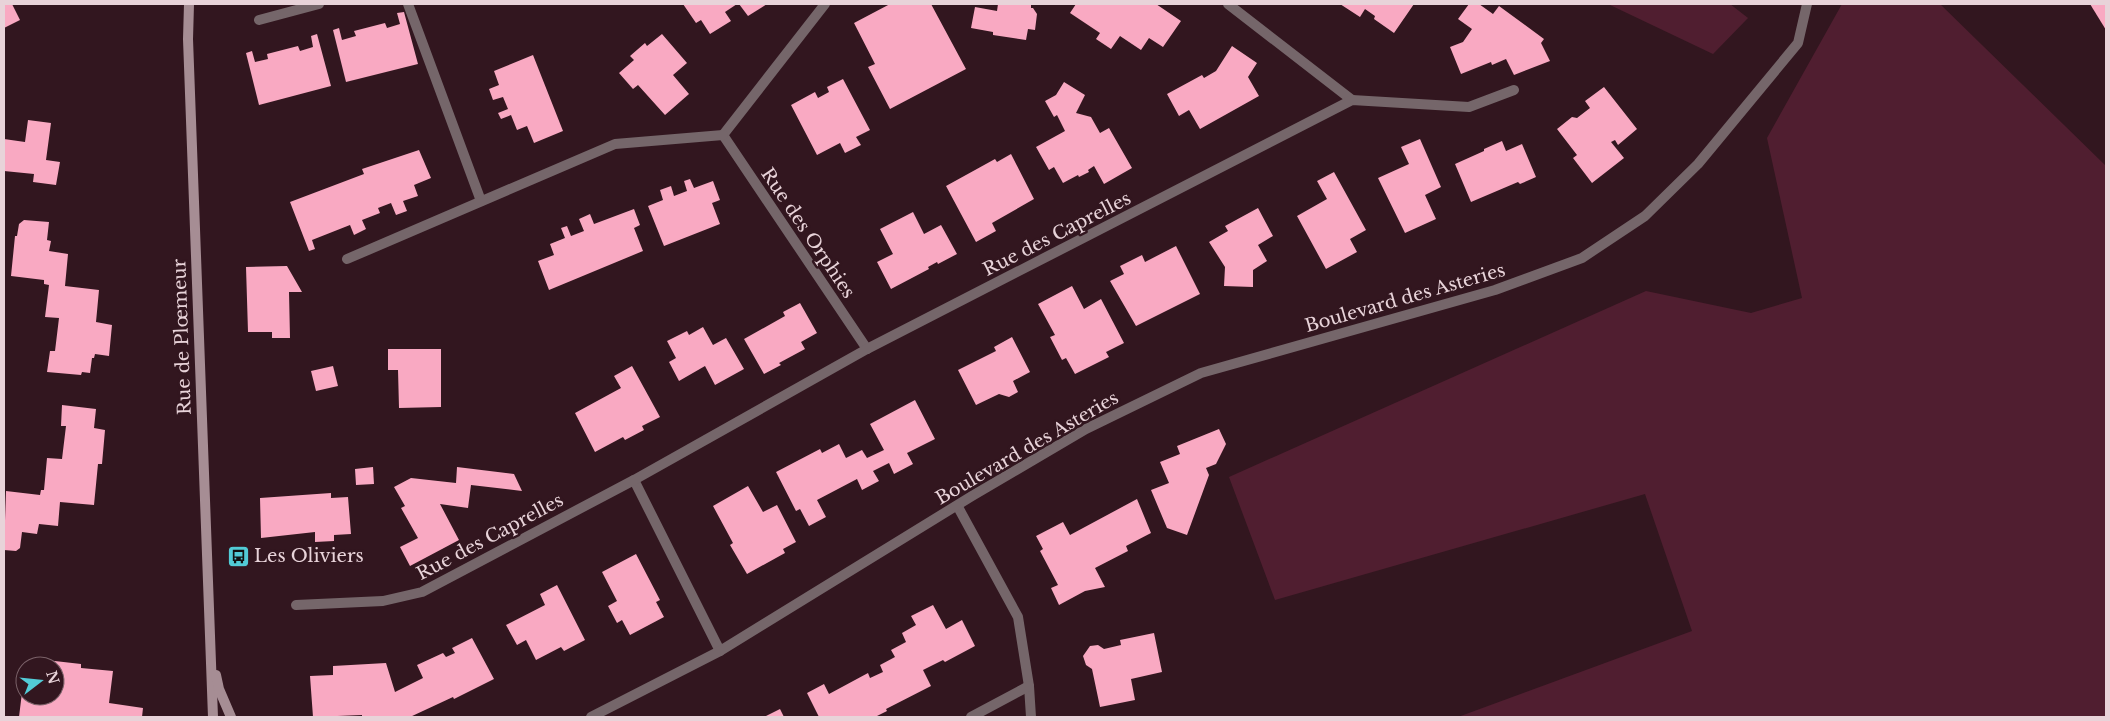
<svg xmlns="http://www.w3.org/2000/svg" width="2110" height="721" font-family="'Libre Baskerville',serif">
	<rect width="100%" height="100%" fill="#32161f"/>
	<g fill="#501e30">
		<path d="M1608,4H1730L1748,18L1713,54Z"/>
		<path d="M1842,4H1940L2106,166V717H1458L1692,631L1645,494L1275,600L1229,477L1646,291L1751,313L1802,298L1767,138Z"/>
	</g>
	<g fill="#f9a9c2">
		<path d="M4,4H12L20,20L4,28Z"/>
		<path d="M683,4H737L725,12L731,21L710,34L701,20L696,23Z"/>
		<path d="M739,4H767L748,16Z"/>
		<path d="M890,4H931L966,69L890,109L868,67L875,64L854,23Z"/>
		<path d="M998,4H1031V8H1033L1037,14L1035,30L1028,29L1026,40L993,35V32L971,28L975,7L997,11Z"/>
		<path d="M1076,4H1156L1181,21L1163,47L1149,38L1141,50L1120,36L1111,49L1096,39L1100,33L1070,13Z"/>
		<path d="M1340,4H1414L1394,33L1374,19L1375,16L1365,9L1360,17Z"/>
		<path d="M1469,4H1479L1493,14L1499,6L1544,39L1541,43L1550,61L1514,75L1506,59L1492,65L1491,62L1461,74L1450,47L1463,42L1472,29L1458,19Z"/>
		<path d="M2090,4H2106V30Z"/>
		<path d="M404,12L418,64L346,82L333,30L339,28L342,40L356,36L354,31L385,23L387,28L400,24L397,13Z"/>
		<path d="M317,34L331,86L259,105L246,53L252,51L255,62L268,59L267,54L298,46L300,51L313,47L311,36Z"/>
		<path d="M662,34L687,63L673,75L689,94L665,115L638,85L633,89L619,73L634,60L630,56L645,43L647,46Z"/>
		<path d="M1232,46L1257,63L1248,77L1259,96L1200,129L1189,110L1179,116L1167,94L1202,75L1204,78L1216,71Z"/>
		<path d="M533,55L563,131L534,143L527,126L517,130L511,115L501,119L498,113L508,109L503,97L493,100L489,89L499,85L494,71Z"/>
		<path d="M843,79L870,130L856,137L861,145L845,153L840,143L817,155L791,105L815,92L818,98L829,92L827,87Z"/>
		<path d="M1064,82L1085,95L1076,113L1091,117L1100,133L1109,128L1132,168L1104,184L1094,166L1088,170L1089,172L1079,177L1078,175L1063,183L1054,167L1049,170L1036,147L1065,131L1057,115L1054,117L1045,101L1056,95Z"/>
		<path d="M1604,87L1637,129L1618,145L1615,140L1611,142L1624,158L1592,183L1573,158L1577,155L1557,129L1572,117L1577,118L1590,108L1585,101Z"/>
		<path d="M28,120L51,123L46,160L60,162L56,185L33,182L34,174L4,171V139L25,142Z"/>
		<path d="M1420,139L1441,187L1425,195L1436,219L1405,233L1378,178L1409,164L1401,147Z"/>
		<path d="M1502,141L1506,151L1522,144L1536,177L1520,184L1518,182L1471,202L1455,164L1484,151V149Z"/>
		<path d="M419,150L431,178L414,185L418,196L403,201L407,211L396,215L391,203L378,208L380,213L362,220L366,229L354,235L350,225L312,240L315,249L309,251L290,202L364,174L362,169Z"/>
		<path d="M1011,154L1034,199L992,223L996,231L976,242L946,186L995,159L997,162Z"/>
		<path d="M1334,172L1366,230L1350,239L1357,252L1326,269L1297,216L1327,199L1317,181Z"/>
		<path d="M690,179L694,188L713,181L720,200L712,203L720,224L664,246L648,206L663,200L660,190L671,186L674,196L687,191L684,181Z"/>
		<path d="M1258,208L1273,236L1258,245L1267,261L1253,270V287L1224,286L1225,267L1209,242L1228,231L1225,226Z"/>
		<path d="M634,209L640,225L634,228L643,251L549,290L538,261L554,255L550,244L565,238L561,228L567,226L571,236L584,231L579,219L590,214L594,224Z"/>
		<path d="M913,212L924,234L941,225L957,254L938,264L937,262L928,267L929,269L891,289L877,262L893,254L880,229Z"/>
		<path d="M24,220L49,222L47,240L51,241L49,251L68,254L65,286L99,290L96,322L112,325L109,356L95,354L94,358H92L90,373L82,372L81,375L47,372L50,351H55L59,318L45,317L49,285L44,284V280L11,276L15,236H17L19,224Z"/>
		<path d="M1176,246L1200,294L1136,326L1110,281L1124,274L1120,266L1142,255L1145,262Z"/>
		<path d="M287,266L302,292H289L290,338H272V332H248L246,267Z"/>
		<path d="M1072,286L1084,309L1101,299L1124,343L1106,352L1109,357L1075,374L1066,358L1062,360L1050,337L1055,335L1038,304Z"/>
		<path d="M800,303L817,333L801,342L805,349L779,363L781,365L764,374L744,339L785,316L783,312Z"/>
		<path d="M703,327L713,345L726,338L744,369L715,385L705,366L679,381L669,362L676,358L667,341L687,331L689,335Z"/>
		<path d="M1012,337L1030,372L1013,381L1018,392L1009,397L999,394L976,405L958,370L996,351L994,347Z"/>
		<path d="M388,349H441V407L399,408L398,370H388Z"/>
		<path d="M333,366L338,386L316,391L311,371Z"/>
		<path d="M632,366L660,417L642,426L644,430L625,440L623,437L595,452L575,413L621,388L614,376Z"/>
		<path d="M915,400L935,439L907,453L913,464L894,474L889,463L873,471L879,481L862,490L857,479L817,500L826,517L809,526L800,509L796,511L776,472L820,449L822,453L839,444L846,458L862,450L867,458L884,450L870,424Z"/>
		<path d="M62,405L96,409L94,428L105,430L102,464H98L94,505L60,502L58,526L39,524L37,534L22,532L20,548L16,551L4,550L6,491L40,495L41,490H44L47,458L62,459L66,426H61Z"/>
		<path d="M1219,429L1226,444L1216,464L1206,468L1209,475L1187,535L1167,528L1151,490L1169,483L1160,462L1180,454L1177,446Z"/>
		<path d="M373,467L374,484L356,485L355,469Z"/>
		<path d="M457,467L514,474L522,491L471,485L468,508L440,504L459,540L410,566L400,547L418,538L401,508L405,506L394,487L411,478L456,483Z"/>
		<path d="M748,486L763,512L777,505L796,542L783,549L785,553L747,574L730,545L733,543L713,506Z"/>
		<path d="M331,493V498L348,497L351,534L334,535V541L315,542V532L261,538L260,498Z"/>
		<path d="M1137,499L1151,533L1126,546L1128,551L1095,568L1105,587L1085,591L1059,605L1051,588L1058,585L1040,551L1043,549L1036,536L1063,522L1070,535Z"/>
		<path d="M636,554L660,600L656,602L664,617L630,635L622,620L617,623L608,606L617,601L602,572Z"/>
		<path d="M557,585L585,640L564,651L561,647L536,660L526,640L517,645L506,625L545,605L540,594Z"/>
		<path d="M933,605L946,629L962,620L975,646L945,662L943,660L923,670L931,686L886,709L887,711L875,717H819L807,693L824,684L829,694L868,673L870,678L883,672L880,665L895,657L891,650L906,642L902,633L916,625L911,616Z"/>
		<path d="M1154,633L1162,672L1131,679L1135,700L1100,707L1092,669L1086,665L1083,656L1090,646L1098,645L1104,649L1121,645L1120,640Z"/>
		<path d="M472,638L494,679L454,699L453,697L410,717H362V715L313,717L310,676L333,675V666L386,663L395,692L423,678L417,665L443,653L446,657L455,653L452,648Z"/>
		<path d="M46,660L81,664V668L113,671L109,703L143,708L142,717H19L24,676L25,696H55V666H45Z"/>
		<path d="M780,709L784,717H764Z"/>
	</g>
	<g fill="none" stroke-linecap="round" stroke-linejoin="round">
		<g stroke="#75666a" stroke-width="10">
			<path d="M408,4L481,201"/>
			<path d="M825,4L723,135L867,349"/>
			<path d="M1228,4L1352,100"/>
			<path d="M259,20L319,4"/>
			<path d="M347,259L615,144L723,135"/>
			<path d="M634,480L720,651"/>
			<path d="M958,507L1018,617L1029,686L1031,717"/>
			<path d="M296,605L383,601L422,592L634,480L867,349L1352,100L1469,107L1514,90"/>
			<path d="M591,717L720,651L972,496L1086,429L1201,373L1495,290L1582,258L1645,216L1698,164L1798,43L1807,4"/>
			<path d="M971,717L1029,686"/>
		</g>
		<g stroke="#a68d94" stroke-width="10">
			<path d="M189,4L188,39L213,717"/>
			<path d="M216,675L219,689L231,717"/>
		</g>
	</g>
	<defs>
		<symbol id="bus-square" viewBox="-11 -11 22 22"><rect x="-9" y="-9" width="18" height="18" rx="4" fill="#52cbd6" stroke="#32161f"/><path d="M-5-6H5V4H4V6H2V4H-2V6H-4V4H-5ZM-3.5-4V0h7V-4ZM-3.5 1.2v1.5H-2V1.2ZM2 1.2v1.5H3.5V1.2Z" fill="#111"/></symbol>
	</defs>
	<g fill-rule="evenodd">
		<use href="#bus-square" x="226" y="544" width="25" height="25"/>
	</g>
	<g text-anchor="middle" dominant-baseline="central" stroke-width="5" stroke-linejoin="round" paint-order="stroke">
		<g font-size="18" fill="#e8d3d9" stroke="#32161f">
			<text transform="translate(808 233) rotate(56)">Rue des Orphies</text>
			<text transform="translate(1057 234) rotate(-27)">Rue des Caprelles</text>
			<text transform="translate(1405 298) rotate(-16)">Boulevard des Asteries</text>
			<text transform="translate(182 337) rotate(-92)">Rue de Plœmeur</text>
			<text transform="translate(1027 448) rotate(-30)">Boulevard des Asteries</text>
			<text transform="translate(490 537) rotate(-28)">Rue des Caprelles</text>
		</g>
		<g font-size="18" fill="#e8d3d9" stroke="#32161f" text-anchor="start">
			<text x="254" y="556">Les Oliviers</text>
		</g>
	</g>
	<rect width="2110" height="721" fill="none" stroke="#e8d3d9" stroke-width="10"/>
	<g transform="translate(40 681) rotate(74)"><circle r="24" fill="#32161f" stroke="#7b6269"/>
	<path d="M0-4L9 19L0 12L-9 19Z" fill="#52cbd6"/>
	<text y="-8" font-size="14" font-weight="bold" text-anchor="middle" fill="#e8d3d9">N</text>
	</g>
</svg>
